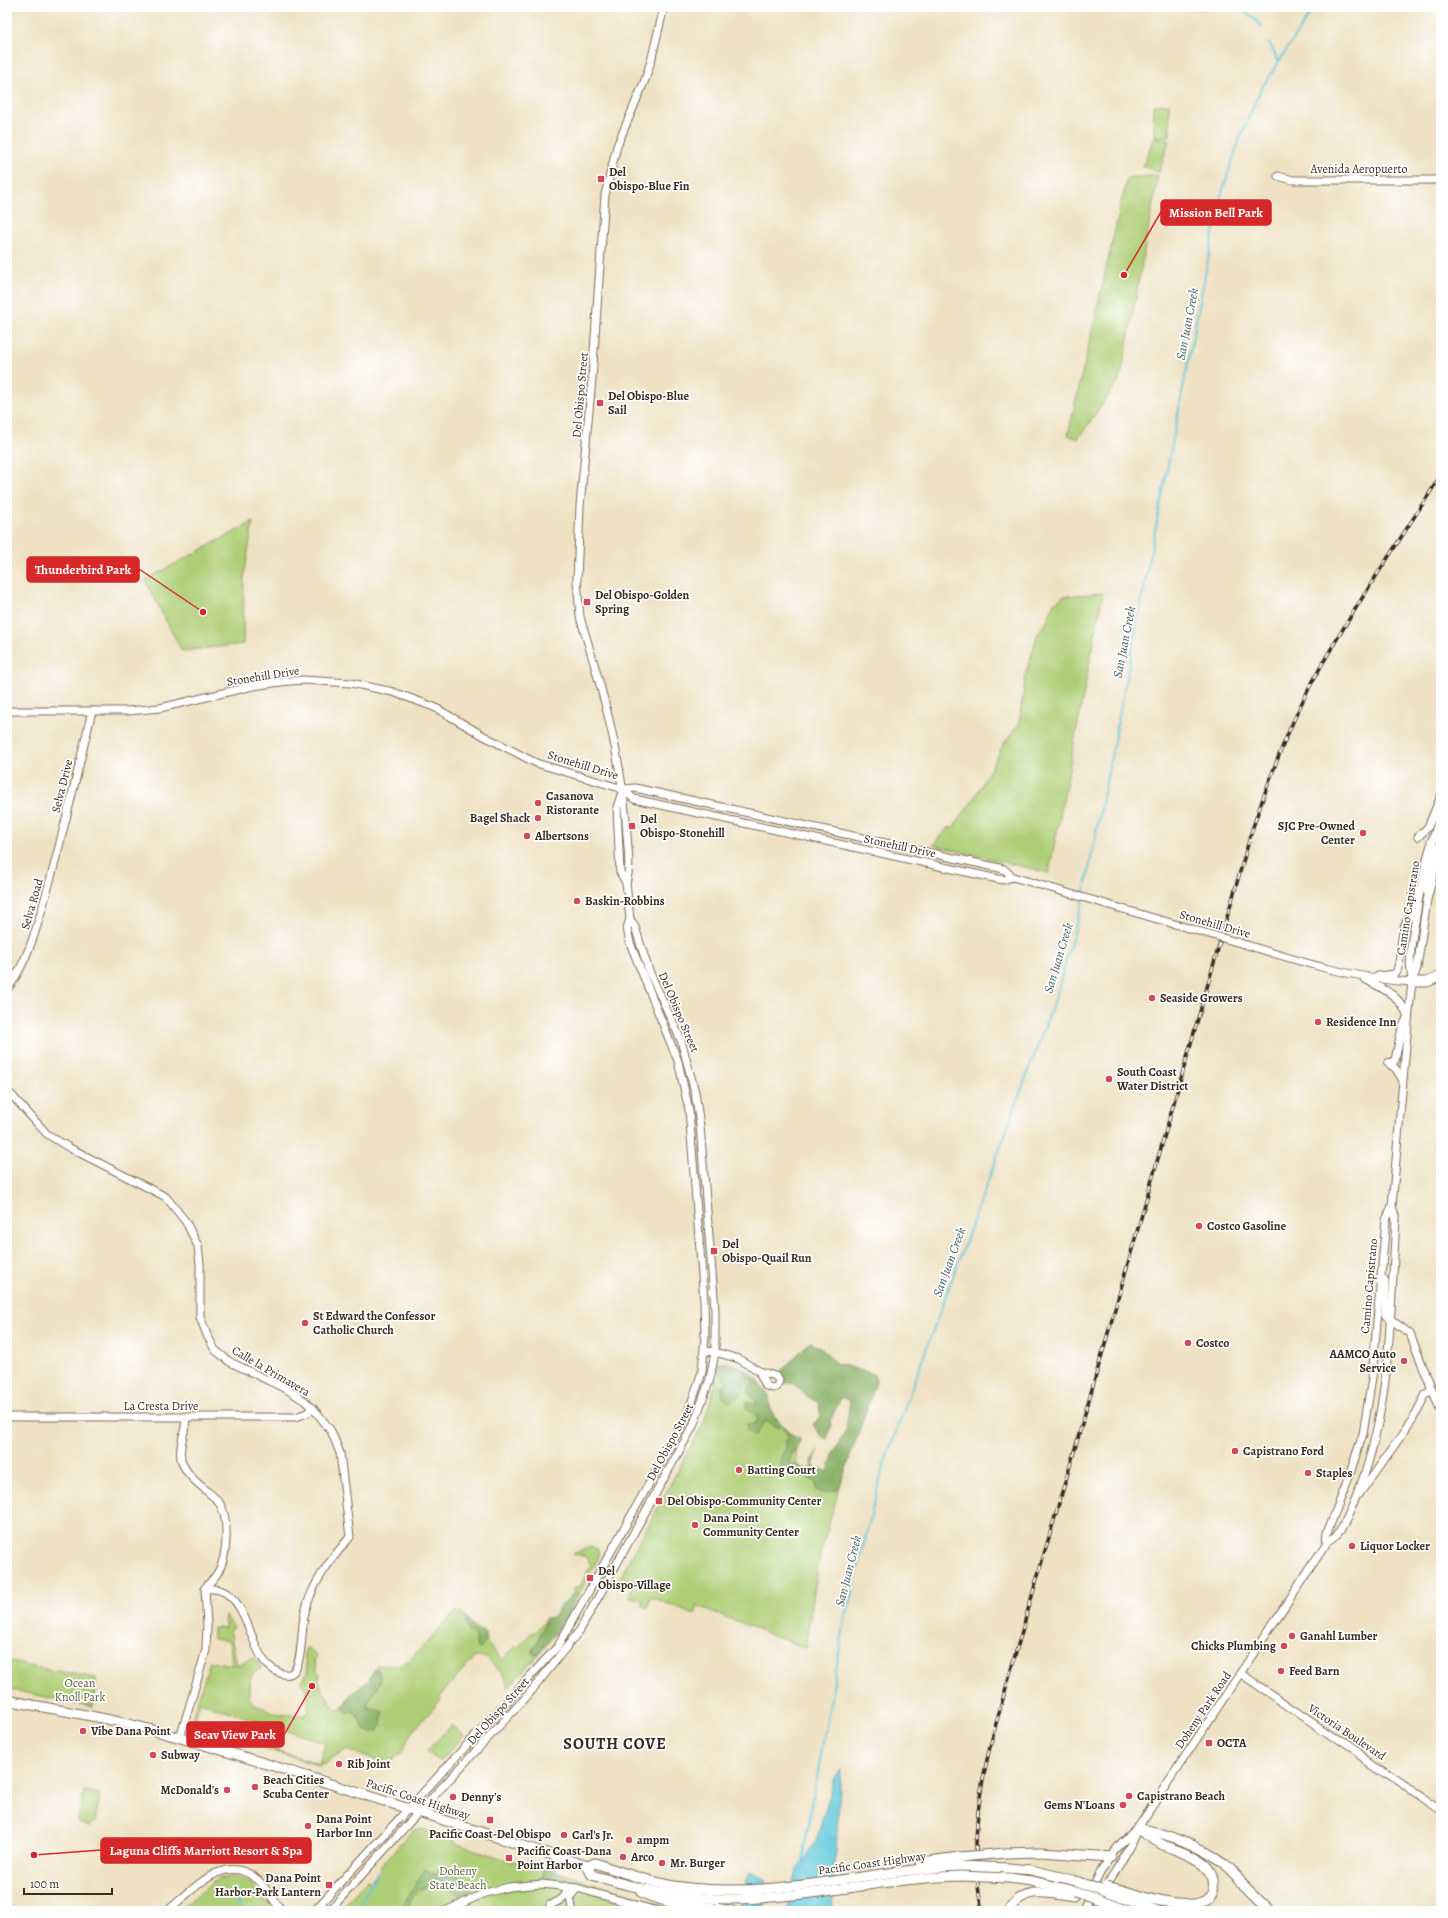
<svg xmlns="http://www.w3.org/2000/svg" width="1448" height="1918" font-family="Alegreya,serif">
	<rect width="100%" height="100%" fill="#fff"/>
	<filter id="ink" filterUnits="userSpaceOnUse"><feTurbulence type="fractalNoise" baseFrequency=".025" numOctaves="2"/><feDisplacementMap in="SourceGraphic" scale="8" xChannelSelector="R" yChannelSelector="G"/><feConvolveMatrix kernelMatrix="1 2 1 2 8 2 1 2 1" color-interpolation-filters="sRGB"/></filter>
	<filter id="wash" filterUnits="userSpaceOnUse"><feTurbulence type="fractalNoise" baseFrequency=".012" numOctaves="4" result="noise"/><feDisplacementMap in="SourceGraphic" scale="16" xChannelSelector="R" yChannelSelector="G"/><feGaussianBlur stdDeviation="0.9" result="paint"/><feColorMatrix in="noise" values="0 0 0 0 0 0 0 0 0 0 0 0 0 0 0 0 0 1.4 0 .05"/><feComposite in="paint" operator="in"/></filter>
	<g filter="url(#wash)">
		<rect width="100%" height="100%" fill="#efe1c2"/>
		<g fill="#afcf77" stroke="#757c4a">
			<path d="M1169,104L1170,136L1155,137L1169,141L1159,172L1143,167L1154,136L1153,105Z"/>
			<path d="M1158,175L1122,372L1117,383L1078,439L1068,435L1127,178Z"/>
			<path d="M253,522L244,577L243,644L182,651L145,580Z"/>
			<path d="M1103,593L1049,873L933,845L947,828L954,827L975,797L1005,742L1019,724L1026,673L1038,633L1046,624L1054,603L1064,596Z"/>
			<path d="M720,1368L747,1372L759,1380L768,1409L795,1438L797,1465L839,1489L820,1555L805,1648L698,1606L695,1614L651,1597L647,1608L642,1606L644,1601L629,1596L634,1582L624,1578L622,1583L618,1581L704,1422Z"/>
			<path d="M590,1547L598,1549L599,1557L579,1594L576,1592L573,1593L574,1588L580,1586L591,1565L585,1556L573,1554Z"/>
			<path d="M456,1611L465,1616L466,1625L476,1637V1640L484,1643L486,1642L502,1660L516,1646L519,1647L531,1633L536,1632L546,1618L542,1633L533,1649L537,1655L540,1653L508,1688C508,1677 493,1664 485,1657H475L439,1697L441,1700L411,1733L401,1753L388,1764L346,1750L333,1757L324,1765L321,1763L320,1766L229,1736L231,1731L236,1735L239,1734L241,1739L319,1764L325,1743L200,1702L195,1717L198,1719L195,1725L192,1718L210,1661L232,1665L230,1641L213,1639V1628H225V1615L234,1628L230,1630L237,1665L254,1657L262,1668C252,1674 251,1673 250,1684C249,1689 248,1689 250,1694L248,1696L256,1706C265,1707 270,1712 279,1714C284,1714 288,1713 292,1715H305L309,1712L306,1689L301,1683L307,1672L304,1652L307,1647L316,1656L314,1662L316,1663L317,1671L320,1674L318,1683L334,1708L340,1710L342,1708L350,1713L352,1711L356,1713L361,1723L369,1732L379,1729L383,1713L379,1709L368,1708L367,1703L381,1681L376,1667L377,1665L392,1666L409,1661Z"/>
			<path d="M7,1660L28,1666L96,1678L93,1707L7,1689Z"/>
			<path d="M511,1702L513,1704L428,1798L467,1754L474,1742Z"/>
			<path d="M451,1725L464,1736L439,1762L427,1751Z"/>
			<path d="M84,1791L100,1794L95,1823L90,1826L81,1824L78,1821Z"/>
			<path d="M422,1829L455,1839L454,1843L510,1861L527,1862L676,1910L690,1911H339L368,1879L370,1881L381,1868L380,1867L413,1830Z"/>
			<path d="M238,1877L251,1883L273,1911H178L212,1883L221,1878Z"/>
		</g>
		<g fill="#8bb268" stroke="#636e43">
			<path d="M810,1342L824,1350L835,1363L874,1374L876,1382L839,1489L825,1493L816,1490V1482L779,1465L786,1447V1440L789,1437L781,1426L779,1428L765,1421L754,1437L747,1430L748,1426L746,1424H754L758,1419L754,1413L746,1409V1402L756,1405V1401L747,1392L753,1381L751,1378L744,1385L742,1393L730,1402L723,1398L722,1386L727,1383L723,1376L714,1368L718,1363C746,1361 752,1376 769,1395C767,1412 784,1435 801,1439L794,1452H791L790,1463L808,1470L812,1467L811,1461L818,1450L813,1466L828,1472L834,1452L846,1430L850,1401L841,1397L830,1421L831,1425L827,1439C821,1437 816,1430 813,1424L820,1417C820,1398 818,1404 806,1395C801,1392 797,1386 792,1382L786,1384L784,1382L785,1377L781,1380L779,1378V1373Z"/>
			<path d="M576,1592L579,1594L565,1619L540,1653L533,1655C531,1649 545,1628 546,1618L553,1617L561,1604L565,1603L573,1593Z"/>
			<path d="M465,1616L475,1628L485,1633L486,1642L480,1648L476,1645V1637L468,1631Z"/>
			<path d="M376,1667C387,1681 374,1691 367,1703L370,1709L382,1710V1726C379,1730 376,1732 371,1732C359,1732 362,1720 356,1713L352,1711L350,1713L342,1708L350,1695L368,1681Z"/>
			<path d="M545,1867L567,1875L565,1881L542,1879Z"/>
			<path d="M425,1869L437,1875L439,1869L460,1876L462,1883L471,1884L472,1888L460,1894H456L447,1883L431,1879L427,1886L418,1891L413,1896L410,1902V1911H399Z"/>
		</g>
		<g fill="#5ec8da" stroke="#4c797c">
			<path d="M841,1770L832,1911H787L797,1870L816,1841L835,1777Z"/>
			<path d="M750,1872L767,1880L762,1911H737Z"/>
		</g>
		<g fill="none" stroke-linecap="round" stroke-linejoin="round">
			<g stroke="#5ec8da" stroke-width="2">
				<path d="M860,7L1205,9C1230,7 1245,5 1262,27"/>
				<path d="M684,9H710L718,7"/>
				<path d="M1269,43L1278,60"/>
				<path d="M1084,895L1220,199L1239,140L1260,91L1314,7"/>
				<path d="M801,1866L845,1620L883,1467L1057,993L1083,900"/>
				<path d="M212,1891C227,1893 236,1898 244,1911"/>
				<path d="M356,1911L378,1872"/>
			</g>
		</g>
	</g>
	<g filter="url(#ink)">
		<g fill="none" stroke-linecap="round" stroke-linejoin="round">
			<defs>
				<g id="secondary">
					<path d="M1278,176L1293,180H1441"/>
					<path d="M7,711H128L160,708L253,686L280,682L303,680L351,683L393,692L434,707L484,736L536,763L623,789L635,788L1004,869L1013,877L1188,928"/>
					<path d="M623,789L634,799L1003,880L1013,877"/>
					<path d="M1418,837L1428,827L1441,796"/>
					<path d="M1427,892V877L1435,847L1431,841L1435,839L1441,832"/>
					<path d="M1247,945C1301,962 1355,979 1412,982"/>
					<path d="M1378,976L1394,974L1397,971C1405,943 1396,931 1417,905"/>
					<path d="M1365,979C1385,990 1398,994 1408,1016L1402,1028L1395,1060L1394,1062L1388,1063"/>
					<path d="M1412,980C1408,959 1412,937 1416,916C1421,881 1428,848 1441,815"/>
					<path d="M7,990C29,960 38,923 48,888C64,830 78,770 92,711"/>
					<path d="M1388,1063L1396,1069L1402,1079"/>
					<path d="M7,1090L47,1134L68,1147L166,1197L186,1222L198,1246L200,1264V1317L207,1335L215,1350L230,1362L288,1390L305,1401L318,1414L331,1431L340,1453L350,1537C331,1559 312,1583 305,1612C301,1626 303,1661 294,1671C287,1679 274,1671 268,1665C249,1647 249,1601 220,1590C215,1589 209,1589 205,1588"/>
					<path d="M1383,1279L1385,1282V1315L1410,1334L1441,1412"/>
					<path d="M705,1351L715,1352L739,1359L759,1371L775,1376L779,1380L777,1387L773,1388L766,1386L759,1371"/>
					<path d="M7,1417H296L307,1413L313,1408"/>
					<path d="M1360,1494L1413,1419L1426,1394L1432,1390"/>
					<path d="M1327,1542C1341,1535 1345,1522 1351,1509C1392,1419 1390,1316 1396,1219L1392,1206"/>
					<path d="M1240,1673L1441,1811"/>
					<path d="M180,1738L206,1650L207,1626L205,1588C209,1583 215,1578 218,1572C228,1556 230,1514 217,1500C206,1489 190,1480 183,1465C176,1450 186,1433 186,1417"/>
					<path d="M1137,1829L1326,1544L1327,1533L1346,1485L1363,1434L1372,1378L1386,1220L1392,1206L1410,1000L1412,982L1417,968L1427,900L1441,845"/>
					<path d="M550,1905C559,1901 568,1898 566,1886"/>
					<path d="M572,1908L570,1897L577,1888"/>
					<path d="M167,1911C193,1891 224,1850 258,1880C268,1889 273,1902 283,1911"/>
					<path d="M314,1911L408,1809"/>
					<path d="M329,1911L418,1813"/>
					<path d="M445,1911L485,1893L509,1887L542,1884L577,1888L657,1911"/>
				</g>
				<g id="primary">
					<path d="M626,883C631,867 628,851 627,835C623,761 602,688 580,617L577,580L580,506L592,379L605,195L617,146L645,80L651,61L664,7"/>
					<path d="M408,1809L558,1646L687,1416L702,1372L705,1336L704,1301L689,1110L678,1061L630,943L627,928L630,919L626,883L620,872L617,807L623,789"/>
					<path d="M418,1813L529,1694L580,1630L693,1426L710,1379L715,1352V1309L700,1126L695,1092L681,1040L649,971L635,927L630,919"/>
					<path d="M1083,1911C1094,1881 1111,1848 1137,1829"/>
					<path d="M1094,1911C1105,1882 1127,1859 1137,1829"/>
				</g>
				<g id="highway">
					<path d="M1412,982H1427L1441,976"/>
					<path d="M7,1700C56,1710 107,1717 156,1731C301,1772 443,1821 587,1866L595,1863C625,1873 657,1885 689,1888C779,1898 869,1870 960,1866"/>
					<path d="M1139,1829C1164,1831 1202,1848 1222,1863L1271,1911"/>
					<path d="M1006,1853L1041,1852L1111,1857"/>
					<path d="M921,1862L960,1857"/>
					<path d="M587,1866L592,1875C639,1889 686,1900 735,1899C811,1898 885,1878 961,1876"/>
					<path d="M1008,1868L1031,1870L1073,1880"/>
					<path d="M1009,1878L1031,1881L1075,1891"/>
					<path d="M1122,1890C1145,1898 1205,1918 1213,1890C1215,1880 1211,1871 1204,1865C1193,1855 1177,1851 1163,1845C1154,1840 1145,1834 1137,1829"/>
					<path d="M641,1892C669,1907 701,1904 732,1911"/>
					<path d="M1120,1897L1158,1911"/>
					<path d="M1116,1906L1130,1911"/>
					<path d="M1009,1911C1022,1885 1050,1893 1073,1897"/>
				</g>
			</defs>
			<use href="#secondary" stroke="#7a6a57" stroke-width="9"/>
			<use href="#primary" stroke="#7a6a57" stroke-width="9"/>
			<use href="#highway" stroke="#7a6a57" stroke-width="11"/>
			<use href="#secondary" stroke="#fff" stroke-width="7"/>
			<use href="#primary" stroke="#fff" stroke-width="7"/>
			<use href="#highway" stroke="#fff" stroke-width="9"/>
			<defs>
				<path id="rail" d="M982,1911C963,1819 992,1740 1016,1652C1035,1585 1054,1519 1074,1452C1133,1245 1193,1037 1252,830C1271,774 1291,719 1320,668C1357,602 1401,539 1441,475"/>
			</defs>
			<use href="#rail" stroke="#3b2a1e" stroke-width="3.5"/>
			<use href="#rail" stroke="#fff" stroke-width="2" stroke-dasharray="6" stroke-linecap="butt"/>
			<defs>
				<path id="secondary-bridge" d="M1188,928L1247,945"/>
				<g id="highway-bridge">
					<path d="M960,1857L1006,1853"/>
					<path d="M960,1866L1008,1868"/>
					<path d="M961,1876L1009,1878"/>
					<path d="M1073,1880L1120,1897"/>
					<path d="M1106,1886L1122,1890"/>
					<path d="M1075,1891L1116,1906"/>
				</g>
			</defs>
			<use href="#secondary-bridge" stroke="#7a6a57" stroke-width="9" stroke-linecap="butt"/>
			<use href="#highway-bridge" stroke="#7a6a57" stroke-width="11" stroke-linecap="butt"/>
			<use href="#secondary-bridge" stroke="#fff" stroke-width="7"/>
			<use href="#highway-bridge" stroke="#fff" stroke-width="9"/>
		</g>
	</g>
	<g fill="#d1495b" stroke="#fff" stroke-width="1.5">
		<rect x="597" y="175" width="8" height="8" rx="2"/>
		<rect x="596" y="399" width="8" height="8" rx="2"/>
		<rect x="583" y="598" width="8" height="8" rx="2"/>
		<circle cx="538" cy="803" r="4"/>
		<circle cx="538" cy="818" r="4"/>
		<rect x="628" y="822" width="8" height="8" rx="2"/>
		<circle cx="1363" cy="833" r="4"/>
		<circle cx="527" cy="836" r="4"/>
		<circle cx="577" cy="901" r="4"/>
		<circle cx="1152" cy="998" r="4"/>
		<circle cx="1318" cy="1022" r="4"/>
		<circle cx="1109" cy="1079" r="4"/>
		<circle cx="1199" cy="1226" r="4"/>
		<rect x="710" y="1247" width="8" height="8" rx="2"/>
		<circle cx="305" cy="1323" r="4"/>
		<circle cx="1188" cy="1343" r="4"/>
		<circle cx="1404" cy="1361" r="4"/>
		<circle cx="1235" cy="1451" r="4"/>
		<circle cx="739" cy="1470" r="4"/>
		<circle cx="1308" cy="1473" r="4"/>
		<rect x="655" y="1497" width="8" height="8" rx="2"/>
		<circle cx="695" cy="1525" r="4"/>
		<circle cx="1352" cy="1546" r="4"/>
		<rect x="586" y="1574" width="8" height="8" rx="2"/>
		<circle cx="1292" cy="1636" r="4"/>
		<circle cx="1284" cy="1646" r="4"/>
		<circle cx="1281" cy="1671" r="4"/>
		<circle cx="83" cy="1731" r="4"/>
		<rect x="1205" y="1739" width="8" height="8" rx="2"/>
		<circle cx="153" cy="1755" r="4"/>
		<circle cx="339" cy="1764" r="4"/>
		<circle cx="255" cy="1787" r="4"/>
		<circle cx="227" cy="1790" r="4"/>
		<circle cx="1129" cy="1796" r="4"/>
		<circle cx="453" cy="1797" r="4"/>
		<circle cx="1123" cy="1805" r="4"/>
		<rect x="486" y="1816" width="8" height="8" rx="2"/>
		<circle cx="308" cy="1826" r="4"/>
		<circle cx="564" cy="1835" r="4"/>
		<circle cx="629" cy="1840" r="4"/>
		<circle cx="623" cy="1857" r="4"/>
		<rect x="505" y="1854" width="8" height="8" rx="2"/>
		<circle cx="662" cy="1863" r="4"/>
		<rect x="325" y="1881" width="8" height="8" rx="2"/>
	</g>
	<g text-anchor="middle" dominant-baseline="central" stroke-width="3.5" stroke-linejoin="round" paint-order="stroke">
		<g font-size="12" fill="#3b2a1e" stroke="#fff">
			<text x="1359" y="169">Avenida Aeropuerto</text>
			<text transform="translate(580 395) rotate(-85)">Del Obispo Street</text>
			<text transform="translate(263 676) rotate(-9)">Stonehill Drive</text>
			<text transform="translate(583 765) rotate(17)">Stonehill Drive</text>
			<text transform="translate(62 786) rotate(-76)">Selva Drive</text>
			<text transform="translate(900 846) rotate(12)">Stonehill Drive</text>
			<text transform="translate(32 904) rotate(-74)">Selva Road</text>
			<text transform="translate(1408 908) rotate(-81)">Camino Capistrano</text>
			<text transform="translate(1215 924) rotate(16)">Stonehill Drive</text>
			<text transform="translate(679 1012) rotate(67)">Del Obispo Street</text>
			<text transform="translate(1369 1286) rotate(-85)">Camino Capistrano</text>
			<text transform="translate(271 1371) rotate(30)">Calle la Primavera</text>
			<text x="161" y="1406">La Cresta Drive</text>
			<text transform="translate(670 1442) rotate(-62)">Del Obispo Street</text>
			<text transform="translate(1203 1710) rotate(-56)">Doheny Park Road</text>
			<text transform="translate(498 1711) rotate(-48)">Del Obispo Street</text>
			<text transform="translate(1347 1732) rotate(34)">Victoria Boulevard</text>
			<text transform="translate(418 1799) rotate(18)">Pacific Coast Highway</text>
			<text transform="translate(872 1863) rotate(-8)">Pacific Coast Highway</text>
		</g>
		<g font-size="12" font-weight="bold" fill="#3b2a1e" stroke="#fff" text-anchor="start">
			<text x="609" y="172">Del<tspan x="609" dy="14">Obispo-Blue Fin</tspan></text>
			<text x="608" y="396">Del Obispo-Blue<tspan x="608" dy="14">Sail</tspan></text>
			<text x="595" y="595">Del Obispo-Golden<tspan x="595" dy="14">Spring</tspan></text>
			<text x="546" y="796">Casanova<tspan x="546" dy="14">Ristorante</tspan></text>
			<text x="530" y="818" text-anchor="end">Bagel Shack</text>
			<text x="640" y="819">Del<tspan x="640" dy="14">Obispo-Stonehill</tspan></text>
			<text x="1355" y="826" text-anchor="end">SJC Pre-Owned<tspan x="1355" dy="14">Center</tspan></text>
			<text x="535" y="836">Albertsons</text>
			<text x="585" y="901">Baskin-Robbins</text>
			<text x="1160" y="998">Seaside Growers</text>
			<text x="1326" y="1022">Residence Inn</text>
			<text x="1117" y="1072">South Coast<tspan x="1117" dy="14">Water District</tspan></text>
			<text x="1207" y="1226">Costco Gasoline</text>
			<text x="722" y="1244">Del<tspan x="722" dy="14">Obispo-Quail Run</tspan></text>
			<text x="313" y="1316">St Edward the Confessor<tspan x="313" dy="14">Catholic Church</tspan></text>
			<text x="1196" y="1343">Costco</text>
			<text x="1396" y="1354" text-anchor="end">AAMCO Auto<tspan x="1396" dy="14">Service</tspan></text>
			<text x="1243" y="1451">Capistrano Ford</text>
			<text x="747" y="1470">Batting Court</text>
			<text x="1316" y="1473">Staples</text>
			<text x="667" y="1501">Del Obispo-Community Center</text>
			<text x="703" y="1518">Dana Point<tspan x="703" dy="14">Community Center</tspan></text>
			<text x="1360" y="1546">Liquor Locker</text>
			<text x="598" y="1571">Del<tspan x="598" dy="14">Obispo-Village</tspan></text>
			<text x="1300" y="1636">Ganahl Lumber</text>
			<text x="1276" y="1646" text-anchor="end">Chicks Plumbing</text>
			<text x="1289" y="1671">Feed Barn</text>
			<text x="91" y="1731">Vibe Dana Point</text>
			<text x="1217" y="1743">OCTA</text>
			<text x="161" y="1755">Subway</text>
			<text x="347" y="1764">Rib Joint</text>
			<text x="263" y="1780">Beach Cities<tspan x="263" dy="14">Scuba Center</tspan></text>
			<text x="219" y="1790" text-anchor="end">McDonald's</text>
			<text x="1137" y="1796">Capistrano Beach</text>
			<text x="461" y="1797">Denny's</text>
			<text x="1115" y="1805" text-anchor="end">Gems N'Loans</text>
			<text x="316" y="1819">Dana Point<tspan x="316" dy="14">Harbor Inn</tspan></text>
			<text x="490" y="1834" text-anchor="middle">Pacific Coast-Del Obispo</text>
			<text x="572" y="1835">Carl's Jr.</text>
			<text x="637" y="1840">ampm</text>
			<text x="517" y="1851">Pacific Coast-Dana<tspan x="517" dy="14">Point Harbor</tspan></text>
			<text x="631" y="1857">Arco</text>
			<text x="670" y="1863">Mr. Burger</text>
			<text x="321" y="1878" text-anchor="end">Dana Point<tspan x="321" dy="14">Harbor-Park Lantern</tspan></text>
		</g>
		<g font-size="12" fill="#5e5c39" stroke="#fff">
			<text x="80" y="1683">Ocean<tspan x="80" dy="14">Knoll Park</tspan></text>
			<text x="458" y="1871">Doheny<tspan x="458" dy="14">State Beach</tspan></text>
		</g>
		<g font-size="13" font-style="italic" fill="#476160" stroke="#fff">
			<text transform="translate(1187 324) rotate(-79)">San Juan Creek</text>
			<text transform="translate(1124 642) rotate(-79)">San Juan Creek</text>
			<text transform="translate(1058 958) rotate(-73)">San Juan Creek</text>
			<text transform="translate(949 1262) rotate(-70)">San Juan Creek</text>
			<text transform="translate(848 1571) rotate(-76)">San Juan Creek</text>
		</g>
		<g font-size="16" font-weight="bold" letter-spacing="1" fill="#3b2a1e" stroke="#fff">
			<text x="615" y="1744">SOUTH COVE</text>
		</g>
	</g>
	<path fill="none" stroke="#d62828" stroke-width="1.5" d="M1124 275L1161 212M203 612L139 569M312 1686L284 1735M34 1855L101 1850"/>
	<g fill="#d62828" stroke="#fff" stroke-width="1.5">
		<circle cx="1124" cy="275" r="4"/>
		<circle cx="203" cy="612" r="4"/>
		<circle cx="312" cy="1686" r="4"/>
		<circle cx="34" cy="1855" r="4"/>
	</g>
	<g fill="#d62828" stroke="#d62828" stroke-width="1.5">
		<rect x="1161" y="200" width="110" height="25" rx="4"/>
		<rect x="27" y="557" width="112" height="25" rx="4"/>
		<rect x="187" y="1722" width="97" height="25" rx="4"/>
		<rect x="101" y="1838" width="210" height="25" rx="4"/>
	</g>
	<g font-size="13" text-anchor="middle" font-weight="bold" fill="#fff">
		<text x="1216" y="217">Mission Bell Park</text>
		<text x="83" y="574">Thunderbird Park</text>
		<text x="235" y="1739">Seav View Park</text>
		<text x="206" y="1855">Laguna Cliffs Marriott Resort &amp; Spa</text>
	</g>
	<rect width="1448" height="1918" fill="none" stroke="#fff" stroke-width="24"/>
	<path d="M24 1888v6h88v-6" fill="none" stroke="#3b2a1e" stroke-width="2"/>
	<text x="30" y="1888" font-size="12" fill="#3b2a1e" stroke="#ffffff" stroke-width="3" paint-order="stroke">100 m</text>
</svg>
